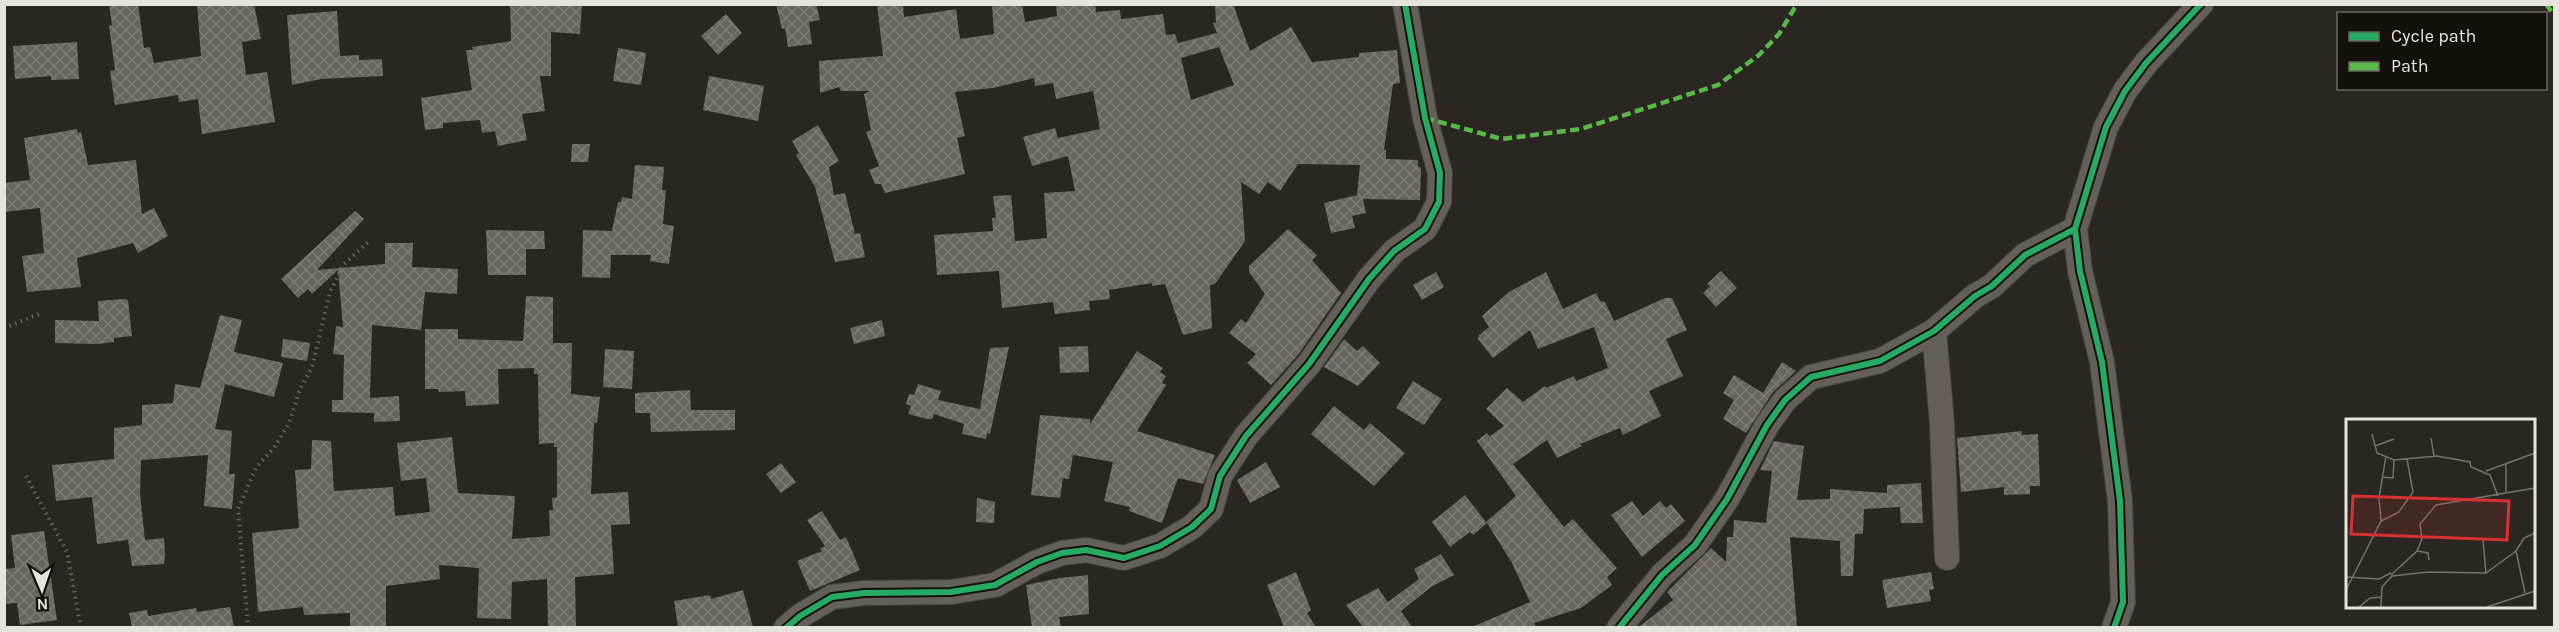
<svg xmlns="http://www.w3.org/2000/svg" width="2559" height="632" font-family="Karla,sans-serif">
	<defs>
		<pattern id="building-cross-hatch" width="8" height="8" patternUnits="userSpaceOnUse" patternTransform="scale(1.5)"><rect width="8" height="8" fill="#686561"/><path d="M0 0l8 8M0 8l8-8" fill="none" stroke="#7e7b77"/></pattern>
	</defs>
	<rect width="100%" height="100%" fill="#2a2622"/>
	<g fill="url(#building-cross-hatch)" fill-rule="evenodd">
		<path d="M109,4H138L144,48L150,47L154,63L201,56L197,4H254L261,39L242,42L246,75L267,72L275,122L202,134L198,99L179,102L178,95L115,105L110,71L115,70L109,26L112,25Z"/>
		<path d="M510,4H582L580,34L551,32V76H540L545,111L522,114L527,140L498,146L495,131L482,133L480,120L443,123V128L425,130L421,98L472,90L466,50H473L472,47L511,41Z"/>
		<path d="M776,4H816L820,20L809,22L812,44L788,47L785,28L782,29Z"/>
		<path d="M877,4H903L904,17L956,9L960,39L994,34L992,4H1022L1025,22L1057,16L1056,4H1095L1096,12L1120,10L1121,19L1163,14L1166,35L1175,34L1178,43L1217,33L1213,23L1216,22L1215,4H1233L1250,51L1291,27L1312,62L1359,57V53L1397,50L1400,83L1393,84L1384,150H1386V159L1418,160V167H1421L1420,200L1363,199L1366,213L1352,216L1355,228L1331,233L1324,203L1357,195L1360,165L1298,164L1280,191L1268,182L1259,194L1241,182L1245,241L1215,284L1210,285L1212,328L1183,335L1165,284L1152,286V283L1109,290L1110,299L1089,301L1090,310L1055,314L1053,302L1002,308L999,271L937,275L934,235L993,231L992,218H996L993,196L1011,195L1015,241L1047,238L1044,193L1075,191L1068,156L1032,166L1023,137L1055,128L1058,138L1100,129L1093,91L1056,99L1053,83L1035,86L1034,78L993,88L955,92L965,136L957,138L965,174L885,193L881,184H875L869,170L879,166L866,132L871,130L864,94L870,91H841L839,87L820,93L819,61L883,56ZM1219,47L1234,85L1191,100L1181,58Z"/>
		<path d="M337,11L340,56L359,55V60L382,59L383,76L321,79L292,85L287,15Z"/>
		<path d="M726,14L742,33L718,55L701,36Z"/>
		<path d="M77,42L79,79L51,80V76L15,79L13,46Z"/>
		<path d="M618,48L646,53L641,85L613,81Z"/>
		<path d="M709,76L764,86L758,121L703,110Z"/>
		<path d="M818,125L839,161L829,167L834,195L845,193L855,234L860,233L865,257L835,262L815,187L796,155L799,153L792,141Z"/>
		<path d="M77,129L78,133L81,132L88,165L136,160L142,214L154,208L168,236L138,253L133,243L77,258L81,287L27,292L22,256L44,253L40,208L4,212V183L30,180L24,138Z"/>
		<path d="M572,144H590L588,162H571Z"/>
		<path d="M635,165L664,167L662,190H666L663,224L674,226L669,264L650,261L651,255H611L610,278L582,277L583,230L612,231L618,202H621L622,197L632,199Z"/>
		<path d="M355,211L364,219L317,270L385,264V243H413L412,267L458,269L457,294L425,292L421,330L372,325L370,398L399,396L400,421L374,422V413L332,412V400H343L344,355L333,354L336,326L343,327L338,270L312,294L308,289L298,298L281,279Z"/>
		<path d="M1288,229L1317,255L1312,260L1341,293L1298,355L1271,385L1247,363L1256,354L1229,333L1241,319L1246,323L1265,294L1249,272V266Z"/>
		<path d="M486,230L544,231L545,249H526V275H488Z"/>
		<path d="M1721,271L1737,288L1716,307L1703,293L1710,286L1707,284Z"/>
		<path d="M1436,272L1444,287L1422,300L1413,285Z"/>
		<path d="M1546,272L1563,309L1596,293L1600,301L1605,302L1614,321L1665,298H1672L1687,330L1666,339L1683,376L1649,391L1661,416L1623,435L1620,428L1580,444L1582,446L1557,458L1547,440L1513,464L1564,527L1573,519L1617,568L1607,577L1612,585L1581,608L1534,623L1536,627H1472L1530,602L1512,563L1487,523L1473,535L1470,532L1450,547L1432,522L1465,495L1486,522L1516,496L1477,441L1487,433L1493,440L1490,436L1504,426L1486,409L1507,388L1523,402L1545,386L1546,388L1574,376L1576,381L1608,368L1594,327L1538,349L1530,330L1493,358L1478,339L1479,335L1489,327L1482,316L1509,292Z"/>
		<path d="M526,296L553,297V343H572L571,394L600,397L597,423H594L591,494L628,492L630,524L611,525L614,574L575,577L576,627H548L547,579L512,582L511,619L477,618L479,568L439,565L440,579L386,586V627H350V613L304,615L303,607L258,612L252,533L299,528L295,470L311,469L312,440L331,441L334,491L393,487L395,516L430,512L426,478L401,481L397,443L452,437L458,493L515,496L512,539L550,536L549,510H553L552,498L557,497V447H554V443L539,444L538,374H534V368L498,369L499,404L466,406L465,391L439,392L438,389H425V329H458V339L523,341Z"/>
		<path d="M123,299L128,300L132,336L114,338V342L97,344L55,343V320L99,321L98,301Z"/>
		<path d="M220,315L242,320L234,352L283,363L274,397L225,384L215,429L232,431L229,474H235L232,509L204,506L208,455L141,460L140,494L145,540L164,538L165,555L164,564L132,566L128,540L97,544L92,497L56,501L52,465L114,459V428L142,425V405L173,403L175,384L200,388Z"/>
		<path d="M882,320L885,336L854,344L850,328Z"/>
		<path d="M283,339L310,343L307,361L281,357Z"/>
		<path d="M1344,339L1357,351L1363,346L1380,363L1358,386L1324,367Z"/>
		<path d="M1088,346L1089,372L1060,373L1059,347Z"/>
		<path d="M1009,347L990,434L987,433L986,439L962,434L964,424L934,414L932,419H927L908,414L911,406L906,404L909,394L914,395L918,384L941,391L938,400L980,409L990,348Z"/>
		<path d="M605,349L634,351L632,389L603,387Z"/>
		<path d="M1137,351L1163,368L1160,372L1166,376L1162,383L1166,385L1137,431L1215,455L1203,484L1178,478L1162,523L1129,511L1130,507L1104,501L1113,462L1073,455L1069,479L1063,478L1060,498L1031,495L1040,415L1090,419V424Z"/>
		<path d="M1782,362L1796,371L1773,392L1746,433L1723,419L1734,400L1723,393L1734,375L1763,393Z"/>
		<path d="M1413,381L1442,399L1424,425L1396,408Z"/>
		<path d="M690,390L691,410H735V430L651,432L650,413H635V393Z"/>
		<path d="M1334,406L1364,430L1370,423L1405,453L1374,486L1311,434Z"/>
		<path d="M2022,431V435L2038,434L2040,486H2030V494L2004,495V487L1961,492L1957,438Z"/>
		<path d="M1774,441L1804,446L1797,500L1830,499V489L1887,493V485L1921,483L1923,523H1901L1900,507L1864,509L1863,534H1855L1853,576H1841L1840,541L1790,537L1797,627H1639L1673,600L1667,592L1711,548L1726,562L1727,537H1733L1734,520L1766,523L1772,471L1760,470Z"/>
		<path d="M1266,462L1280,487L1250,503L1237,480Z"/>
		<path d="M781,463L796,482L781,493L766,474Z"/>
		<path d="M977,498L995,502L994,523L976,522Z"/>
		<path d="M1632,501L1643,516L1660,501L1666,508L1671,504L1685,521L1642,557L1611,515Z"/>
		<path d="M822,511L840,540L846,537L860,570L810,591L797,561L822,551L820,549L825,546L807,520Z"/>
		<path d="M44,531L57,620L20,625L17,603L4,604V569L15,568L11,535Z"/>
		<path d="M1441,554L1454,575L1431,587L1401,611L1412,627H1363L1346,605L1378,588L1388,602L1419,579L1414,569Z"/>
		<path d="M1296,572L1311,610L1307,613L1316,627H1284L1267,585Z"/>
		<path d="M1931,572L1934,589L1929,590L1931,601L1887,608L1882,580Z"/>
		<path d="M1088,575L1089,614L1059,617L1061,627H1032L1026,585L1060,578Z"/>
		<path d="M743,590L753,627H678L674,601L710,595L711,599Z"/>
		<path d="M230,607L234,627H132L129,613L147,610L148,616L196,608L197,612Z"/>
	</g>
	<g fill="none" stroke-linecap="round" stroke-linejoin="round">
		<defs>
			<g id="minor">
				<path d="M1934,331L1942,423L1947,558"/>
				<path d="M786,628L800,616L832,597L864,593L951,592L995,585L1037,562L1062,553L1086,550L1124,558L1160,546L1192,527L1211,509L1220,476L1246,436L1309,364L1369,279L1394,251L1425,229L1439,202L1440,173L1425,118L1405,4"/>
				<path d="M1619,628L1662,575L1695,545L1727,499L1767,425L1785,400L1811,377L1880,361L1934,331L1975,296L1992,286L2025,255L2075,229"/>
				<path d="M2114,628L2123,602L2120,501L2102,362L2080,271L2075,229L2106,127L2125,91L2146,63L2201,4"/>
			</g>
		</defs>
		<use href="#minor" stroke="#474441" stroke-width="26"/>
		<g stroke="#696560" stroke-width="4" stroke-dasharray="1.5 4.5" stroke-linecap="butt">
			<path d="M4,328L42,313"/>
			<path d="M26,476L67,552L81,628"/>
			<path d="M1653,618L1663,628"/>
			<path d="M248,628L238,509L257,466L274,448L289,423L300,389L312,367L330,292L343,265L368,242"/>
		</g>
		<use href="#minor" stroke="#646059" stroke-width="24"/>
		<g stroke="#58b947" stroke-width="4.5" stroke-dasharray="9 4.5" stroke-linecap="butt">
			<path d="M2546,4L2554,15"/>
			<path d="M1425,118L1502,139L1581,129L1718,85L1759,55L1779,34L1794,9L1799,4"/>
		</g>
		<defs>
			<g id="cycleway">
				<path d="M786,628L800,616L832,597L864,593L951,592L995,585L1037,562L1062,553L1086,550L1124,558L1160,546L1192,527L1211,509L1220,476L1246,436L1309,364L1369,279L1394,251L1425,229L1439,202L1440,173L1425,118L1405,4"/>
				<path d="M1619,628L1662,575L1695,545L1727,499L1767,425L1785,400L1811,377L1880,361L1934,331L1975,296L1992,286L2025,255L2075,229"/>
				<path d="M2114,628L2123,602L2120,501L2102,362L2080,271L2075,229L2106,127L2125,91L2146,63L2201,4"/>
			</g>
		</defs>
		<use href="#cycleway" stroke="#14110d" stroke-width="10"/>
		<use href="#cycleway" stroke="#26ab63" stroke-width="6"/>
	</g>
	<g transform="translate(2346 419)">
		<rect width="189" height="189" fill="#2a2622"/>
		<path fill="none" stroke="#76726d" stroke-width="1.5" d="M26,15L31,34L48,41L91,37L124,43L125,48L144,56L152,77M85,19L88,37M29,27L48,20M160,45V73M140,52L189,34M36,58L47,59L48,41M35,102L53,93L67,73L61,40M137,121L140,154M71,132L82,134L83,141M170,132L179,174M45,156L71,132L76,120L74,105L90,86L189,69M0,158L33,160L45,154M0,171L35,102L33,79L40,37M13,188L24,179L36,178M35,188L36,168L46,157L82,153L140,154L170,132L178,119L189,114M141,188L189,172"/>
		<path fill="#d73131" fill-opacity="0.15" stroke="#d73131" stroke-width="3" d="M7,77L163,82L161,121L5,115Z"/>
		<rect width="189" height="189" fill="none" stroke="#e7e3dd" stroke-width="3"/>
	</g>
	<rect width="2559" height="632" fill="none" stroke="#e7e3dd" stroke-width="12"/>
	<rect x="2337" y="12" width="210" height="78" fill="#14110d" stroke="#686560" stroke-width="1.5"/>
	<rect x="2349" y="32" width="30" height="9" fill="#26ab63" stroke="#686560" stroke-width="1.5"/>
	<text x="2391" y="42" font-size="18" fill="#e7e3dd">Cycle path</text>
	<rect x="2349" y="62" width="30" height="9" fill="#58b947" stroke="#686560" stroke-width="1.5"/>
	<text x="2391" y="72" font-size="18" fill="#e7e3dd">Path</text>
	<g transform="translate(42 590) rotate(178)" stroke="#14110d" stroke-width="4.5" paint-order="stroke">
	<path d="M0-4.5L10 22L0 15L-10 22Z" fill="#e7e3dd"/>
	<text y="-9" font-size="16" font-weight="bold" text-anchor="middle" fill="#e7e3dd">N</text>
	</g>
</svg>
